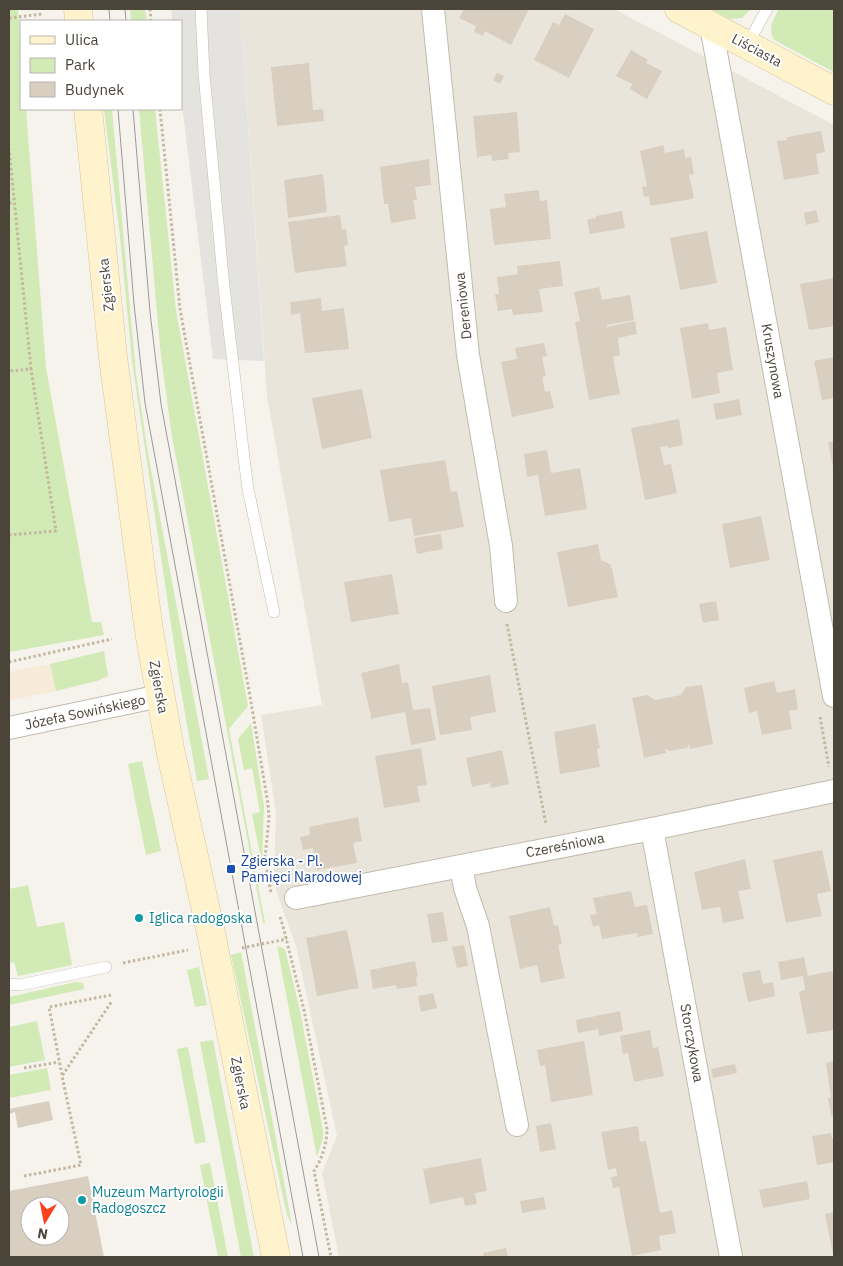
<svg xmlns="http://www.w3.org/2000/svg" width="843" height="1266" font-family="'IBM Plex Sans',sans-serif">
	<rect width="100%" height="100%" fill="#f6f3ec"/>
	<path fill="#eae5da" d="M240,9H614L834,125V1257H339L322,1173L337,1136L296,946L277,893L274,876L276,813L261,715L322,705L267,396Z"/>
	<path fill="#f7ead8" d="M50,664L56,691L9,700V672Z"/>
	<g fill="#d2eab5">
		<path d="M9,9H18L21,51V109H26L46,368L92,622H101L104,635L9,652Z"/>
		<path d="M130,9H145L147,21H131Z"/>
		<path d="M711,9H751L742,18L730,19Z"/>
		<path d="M779,9H834V72L774,40C768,27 773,20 779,9Z"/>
		<path d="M104,109H112L136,374L148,453L209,779L197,781L180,685L132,361L120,237Z"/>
		<path d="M139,109H155L176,310L248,706L229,729L265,923H263L171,431L160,347Z"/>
		<path d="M104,651L108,676L97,681L56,691L50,664Z"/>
		<path d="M251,723L264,806L262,865L252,814L260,812L252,768L244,770L238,739Z"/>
		<path d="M142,761L161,851L146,855L128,764Z"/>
		<path d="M28,885L37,927L64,922L72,965L18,976L14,962L9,963V889Z"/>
		<path d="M277,946L285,949L300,1011L323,1130V1138L317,1157Z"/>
		<path d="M241,952L292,1225L287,1215L231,955Z"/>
		<path d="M199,967L207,1005L195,1007L187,970Z"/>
		<path d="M76,982L83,983L84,989L9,1005V997Z"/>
		<path d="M37,1021L45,1060L9,1067V1027Z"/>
		<path d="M213,1040L254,1257H241L200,1042Z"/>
		<path d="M188,1047L206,1142L195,1144L177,1049Z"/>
		<path d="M47,1068L51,1090L9,1098V1075Z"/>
		<path d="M210,1163L228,1257H218L200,1165Z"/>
	</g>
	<path fill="#e5e3e0" d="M171,9H240L264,361L213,359L181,96V21H172Z"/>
	<g fill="#d8cfc1" fill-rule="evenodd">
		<path d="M464,9H529L511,45L485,31L483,36L474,32L476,26L459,18Z"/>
		<path d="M565,14L594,29L569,78L534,60L553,22L559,25Z"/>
		<path d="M631,50L648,60L646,63L662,71L647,99L630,89L632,84L616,76Z"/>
		<path d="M309,63L313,110L323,109L324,121L277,126L271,67Z"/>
		<path d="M497,73L504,76L500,84L493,80Z"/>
		<path d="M517,112L520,152L508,153L509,159L492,161L491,155L477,157L473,116Z"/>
		<path d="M821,131L825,152L816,154L819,174L784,180L777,141L787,140V137Z"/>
		<path d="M663,145L665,153L684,149L685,158L691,157L694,174L689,175L694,197L692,199L650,206L649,196L644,197L642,187L647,186L640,151Z"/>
		<path d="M429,159L431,185L415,187L417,200H413L416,219L391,223L388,204H384L380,167Z"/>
		<path d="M323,174L327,212L288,218L284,180Z"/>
		<path d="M539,190L540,201L547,200L551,239L494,245L490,209L506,207L504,194Z"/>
		<path d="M816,210L819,222L806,225L804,213Z"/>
		<path d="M622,211L625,228L590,234L587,220L596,218V216Z"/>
		<path d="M340,215L342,229H346L348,245L344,246L347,266L295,273L288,222Z"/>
		<path d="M707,231L717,283L680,290L670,238Z"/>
		<path d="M560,261L563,286L539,289L543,312L513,315L512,309L498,311L495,294H499L497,277L518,274L517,266Z"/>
		<path d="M834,278V326L809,330L800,284Z"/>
		<path d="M599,287L602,300L630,295L634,320L607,325V327L635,321L637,334L618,338L620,355L613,357L620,394L589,400L575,322L580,321L574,292Z"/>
		<path d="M321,298L322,311L344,308L349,349L305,353L300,313L291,315L290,302Z"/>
		<path d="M708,323L709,330L726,327L733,370L717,373L720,393L692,399L680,328Z"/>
		<path d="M544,343L547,356L542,357L546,376L542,377L545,392L550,391L554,408L512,417L501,362L517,359L515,348Z"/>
		<path d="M834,357V398L822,400L814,361Z"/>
		<path d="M362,389L372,438L322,449L312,398Z"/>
		<path d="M739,399L742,415L716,420L713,404Z"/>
		<path d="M679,419L683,445L668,448V446L660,447L664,465L671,464L677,493L645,500L631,428Z"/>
		<path d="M834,441V467H833L828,442Z"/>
		<path d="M547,450L551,473L580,468L587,509L545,516L538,475L527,477L524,454Z"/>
		<path d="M445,460L451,492L457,491L464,527L414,536L411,518L389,522L380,470Z"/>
		<path d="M761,516L770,560L730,568L722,524Z"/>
		<path d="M441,534L443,549L417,554L414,538Z"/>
		<path d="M598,544L601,561H604L611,565L618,597L568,607L557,552Z"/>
		<path d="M392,574L399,614L351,622L344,582Z"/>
		<path d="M716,601L719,620L703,623L699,604Z"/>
		<path d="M399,664L402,683L408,682L413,710L430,708L436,740L411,745L405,712L370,719L371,716L361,673Z"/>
		<path d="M490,675L496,712L470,717L472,730L440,735L432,686Z"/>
		<path d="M774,681L777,693L795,689L798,709L789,711L792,729L762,735L757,711L749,713L744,688Z"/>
		<path d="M702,685L713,744L690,749L689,744L687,748L669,751L665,749L666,753L644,758L632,698L647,695L655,700L681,695L686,687Z"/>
		<path d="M595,724L600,748L597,749L600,767L560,774L554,732Z"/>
		<path d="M421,748L427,785L417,786L420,802L384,808L375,756Z"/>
		<path d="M502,750L509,784L491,788L490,783L472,787L466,758Z"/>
		<path d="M358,817L362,841L353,843L357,863L317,870L313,848L303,850L300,837L310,835L309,827Z"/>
		<path d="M822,850L831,891L817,894L822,916L786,923L773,860Z"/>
		<path d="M745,859L751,889L738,891L744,919L723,923L720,907L702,910L694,872Z"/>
		<path d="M631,891L635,907L647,905L653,934L638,937L637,933L602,939L599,925L593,927L590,915L597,914L593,898Z"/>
		<path d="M550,907L554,926L558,925L562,944L558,945L565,978L541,983L537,965L520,969L509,916Z"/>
		<path d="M443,912L448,941L432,943L427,914Z"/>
		<path d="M347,930L359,988L317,996L306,938Z"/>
		<path d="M464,945L468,966L457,968L452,947Z"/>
		<path d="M804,957L808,976L832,971L834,980V1030L807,1034L799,992L805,990L803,976L781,980L778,962Z"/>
		<path d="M415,961L418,976L416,977L417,986L397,989L396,985L373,989L370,970Z"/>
		<path d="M760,970L763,984L773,982L775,996L748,1002L742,973Z"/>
		<path d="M433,993L437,1008L421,1012L418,996Z"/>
		<path d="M620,1011L623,1031L599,1036L598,1029L578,1033L576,1020Z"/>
		<path d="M650,1030L653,1048L658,1047L664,1076L634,1082L628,1053L623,1054L620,1036Z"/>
		<path d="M584,1041L593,1095L551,1102L545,1065L540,1066L537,1050Z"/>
		<path d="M834,1061V1115L831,1116L828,1098H831L826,1063Z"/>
		<path d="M735,1064L737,1073L713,1078L711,1069Z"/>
		<path d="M49,1101L53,1120L18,1128L15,1112L9,1114V1109Z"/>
		<path d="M551,1123L556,1149L540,1152L536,1126Z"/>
		<path d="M638,1126L640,1142L646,1141L660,1213L672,1210L676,1233L659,1236L661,1250L632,1256L619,1187L613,1188L611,1177L617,1176L616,1168L608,1170L601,1132Z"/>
		<path d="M831,1133L832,1138H834V1162L817,1165L812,1136Z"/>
		<path d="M481,1158L487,1191L475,1193L477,1204L465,1206L463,1197L430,1204L423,1169Z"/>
		<path d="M88,1176L104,1257H9V1191ZM30,1206H60V1236H30Z"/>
		<path d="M807,1181L810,1199L763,1208L759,1190Z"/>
		<path d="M544,1197L546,1209L522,1213L520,1201Z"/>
		<path d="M834,1212V1254H833L825,1214Z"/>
		<path d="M506,1248L508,1257H484L483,1253Z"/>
	</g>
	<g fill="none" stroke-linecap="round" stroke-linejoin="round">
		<defs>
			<g id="lane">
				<path d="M201,9L204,74L224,287L244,458L248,489L274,612"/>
				<path d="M747,45L767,9"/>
				<path d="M9,984L20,985L106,967"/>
			</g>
			<g id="street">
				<path d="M433,9L468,355L501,546L506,601"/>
				<path d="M711,26L834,696"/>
				<path d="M9,728L160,696"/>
				<path d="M652,829L731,1257"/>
				<path d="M461,866L465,888L478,926L517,1125"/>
				<path d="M296,898L652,829L834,791"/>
			</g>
			<g id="secondary">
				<path d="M78,9L79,21"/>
				<path d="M679,9L834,91"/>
				<path d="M88,109L113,357L149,631L170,749L210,928L276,1257"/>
			</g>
		</defs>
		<use href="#lane" stroke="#c2bbae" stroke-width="12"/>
		<use href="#street" stroke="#c2bbae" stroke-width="24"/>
		<use href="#secondary" stroke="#d6c79b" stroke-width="29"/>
		<g stroke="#c4b79f" stroke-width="3" stroke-dasharray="2.5 2.5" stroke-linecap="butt">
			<path d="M150,9L151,21"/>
			<path d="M9,18L42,14"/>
			<path d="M160,109L180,309L251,702L268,804L269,818L265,858L271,893"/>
			<path d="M9,148L31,369L9,371"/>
			<path d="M9,203H14"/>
			<path d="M9,535L56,531L31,369"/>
			<path d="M507,624L546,824"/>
			<path d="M9,662L112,639"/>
			<path d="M820,717L829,767"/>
			<path d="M280,917L284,930L304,1010L327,1129C327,1143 322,1159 314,1171L331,1257"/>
			<path d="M242,948L287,939"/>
			<path d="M123,963L188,950"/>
			<path d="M24,1068L59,1062"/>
			<path d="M62,1075L49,1007L111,995"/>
			<path d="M24,1176L81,1165L62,1076L112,1001"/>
		</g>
		<use href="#lane" stroke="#fff" stroke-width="11"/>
		<use href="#street" stroke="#fff" stroke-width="22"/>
		<use href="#secondary" stroke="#fff3cd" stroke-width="28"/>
		<g stroke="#9a9a9a" stroke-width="1">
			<path d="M109,9L110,21"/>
			<path d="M125,9L126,21"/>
			<path d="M118,109L134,304L145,403L303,1257"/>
			<path d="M133,109L150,312L161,404L319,1257"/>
		</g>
	</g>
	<rect fill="#1a4fb4" stroke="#fff" stroke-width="2" x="226" y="864" width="10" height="10" rx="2.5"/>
	<g fill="#0f9aa8" stroke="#fff" stroke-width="2">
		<circle cx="139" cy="918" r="5"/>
		<circle cx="82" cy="1200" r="5"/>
	</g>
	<g text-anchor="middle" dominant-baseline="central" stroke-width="4" stroke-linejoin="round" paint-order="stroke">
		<g font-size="14" fill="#4b4439" stroke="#fff">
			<text transform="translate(757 50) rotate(28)">Liściasta</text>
			<text transform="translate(106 285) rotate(-96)">Zgierska</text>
			<text transform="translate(463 306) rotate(-96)">Dereniowa</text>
			<text transform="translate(773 361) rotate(80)">Kruszynowa</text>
			<text transform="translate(159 687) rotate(80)">Zgierska</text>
			<text transform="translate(85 712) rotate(-12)">Józefa Sowińskiego</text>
			<text transform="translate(565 845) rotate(-11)">Czereśniowa</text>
			<text transform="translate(692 1043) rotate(80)">Storczykowa</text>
			<text transform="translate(241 1083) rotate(79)">Zgierska</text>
		</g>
		<g font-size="14" fill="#164399" stroke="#fff" text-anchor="start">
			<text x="241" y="861">Zgierska - Pl.<tspan x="241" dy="16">Pamięci Narodowej</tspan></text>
		</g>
		<g font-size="14" fill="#0d838f" stroke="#fff" text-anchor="start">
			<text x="149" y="918">Iglica radogoska</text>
			<text x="92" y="1192">Muzeum Martyrologii<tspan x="92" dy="16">Radogoszcz</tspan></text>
		</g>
	</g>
	<rect width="843" height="1266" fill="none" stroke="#4b4439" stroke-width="20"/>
	<rect x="20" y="20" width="162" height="90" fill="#ffffff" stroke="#b7b4b0"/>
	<rect x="30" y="36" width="25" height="8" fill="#fff3cd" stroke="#b7b4b0"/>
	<text x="65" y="45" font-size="15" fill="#4b4439">Ulica</text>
	<rect x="30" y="58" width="25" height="15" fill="#d2eab5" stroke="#b7b4b0"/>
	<text x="65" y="70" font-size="15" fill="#4b4439">Park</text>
	<rect x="30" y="82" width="25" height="15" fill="#d8cfc1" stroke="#b7b4b0"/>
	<text x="65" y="95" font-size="15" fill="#4b4439">Budynek</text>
	<g transform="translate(45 1221) rotate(190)"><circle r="24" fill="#ffffff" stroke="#b7b4b0"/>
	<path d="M0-4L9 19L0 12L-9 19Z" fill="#fc3f1d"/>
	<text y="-8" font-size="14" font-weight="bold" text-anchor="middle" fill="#4b4439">N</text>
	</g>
</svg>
